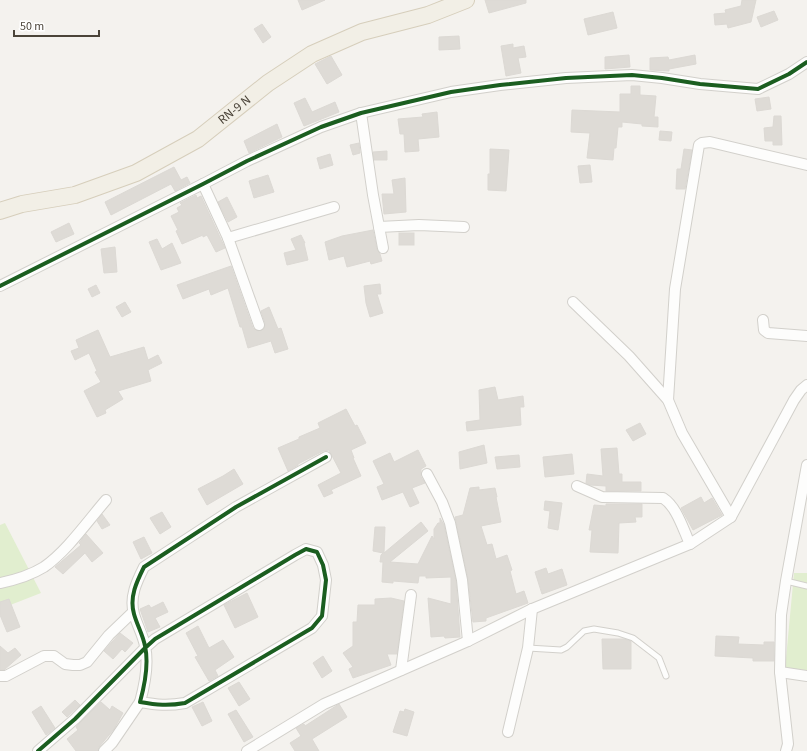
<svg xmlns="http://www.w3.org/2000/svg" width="807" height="751" font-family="'Source Sans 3',sans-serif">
	<rect width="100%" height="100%" fill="#f4f2ee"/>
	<g fill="#e1eecf">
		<path d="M5,523L41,593L0,609V525Z"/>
		<path d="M794,573H807V671L785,669Z"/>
	</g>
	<g fill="#dedbd6" stroke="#dcd9d4">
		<path d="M298,0H325L302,10Z"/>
		<path d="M485,0H526V3L489,13Z"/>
		<path d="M742,0H756L751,22L728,28L727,24L715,25L714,14L726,13L725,10L741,6Z"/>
		<path d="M774,11L778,20L761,27L757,17Z"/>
		<path d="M613,12L617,28L588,35L584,19Z"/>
		<path d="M262,24L271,37L263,43L254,29Z"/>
		<path d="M459,36L460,49L439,50V37Z"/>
		<path d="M513,44V48L524,46L526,57L518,58L521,73L506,76L501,46Z"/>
		<path d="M629,55L630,67L605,69V57Z"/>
		<path d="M695,55L696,64L669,69V71L650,70V58L668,57L669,60Z"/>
		<path d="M331,56L342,75L327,84L315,64Z"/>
		<path d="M631,86H640V95L656,96L654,117H658V127L642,126V124L622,122V127H618L616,148H614L613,160L587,158L590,133L571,132L572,110L620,112V94H631Z"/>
		<path d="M769,97L771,109L757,111L755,99Z"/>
		<path d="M305,98L312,112L335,102L339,112L304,126L294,103Z"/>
		<path d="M437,112L439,137L418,139L419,151L405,152L404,134H400L398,119L423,117L422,114Z"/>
		<path d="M774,116H781L782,145H773V141H765L764,128L773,127Z"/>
		<path d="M277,124L282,137L249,153L244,141Z"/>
		<path d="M660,131L672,132L671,141L659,140Z"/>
		<path d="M359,143L360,153L353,155L350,145Z"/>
		<path d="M490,149L509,150L506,191L488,190V174H490Z"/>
		<path d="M684,149L692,150L685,189H676L677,169H681Z"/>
		<path d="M387,151V160H374L373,152Z"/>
		<path d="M330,154L333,165L320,169L317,158Z"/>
		<path d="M590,165L592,182L580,183L578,166Z"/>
		<path d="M174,167L181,180L187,177L190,183L175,191L171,184L111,215L105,202Z"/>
		<path d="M268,175L274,192L254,198L249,181Z"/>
		<path d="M405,178L406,212L384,214L382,194H394L392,180Z"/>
		<path d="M196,195L197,198L201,196L225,248L216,252L207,235L203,237V235L182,244L176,231L178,230L171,216L179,212L177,208L182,205L180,203Z"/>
		<path d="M227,197L237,217L228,222L218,202Z"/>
		<path d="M69,223L74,234L56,242L51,232Z"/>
		<path d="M373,230L377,249L380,254L382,261L371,264L370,261L347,267L344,256L329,260L325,242L342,236Z"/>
		<rect x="399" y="233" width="15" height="12"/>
		<path d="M301,235L305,243H304L308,260L287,265L284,253L296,250L291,239Z"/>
		<path d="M157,239L162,249L172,243L181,263L161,270L149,242Z"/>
		<path d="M115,247L117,272L104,273L101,249Z"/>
		<path d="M231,266L253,328L258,331L264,329L265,323L261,311L269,307L278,329L281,328L288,349L275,353L271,341L248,348L242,327H240L228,288L211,295L209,289L183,299L177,285Z"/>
		<path d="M380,284L381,294H377L383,313L370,317L366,303L364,286Z"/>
		<path d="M96,285L100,293L92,297L88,289Z"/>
		<path d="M125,302L131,312L122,317L116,307Z"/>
		<path d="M98,330L110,357L144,347L148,360L158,355L162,363L148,370L151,381L118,391L123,399L105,410L106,413L97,417L84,391L101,382L95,372L97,371L89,353L75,360L71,351L79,348L76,340Z"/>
		<path d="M495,387L498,400L523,396L524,407H520L521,425L467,431L466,422L480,420L479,390Z"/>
		<path d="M346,409L355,426L357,425L366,443L351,450L354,458H353L361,476L331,490L333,493L324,497L318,485L341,473L329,450L323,451L298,464V465L288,471L278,448L299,439V437L320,428L318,423Z"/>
		<path d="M640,423L646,434L633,441L626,430Z"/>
		<path d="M484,445L487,463L460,469L459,452Z"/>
		<path d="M617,448L619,474H622V482H641V491H606V486L590,485L586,483L587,474L603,476L601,449Z"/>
		<path d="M418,450L426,466L421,469V477L425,483L412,488L419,503L410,507L403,492L382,500L377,487L384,484L373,461L390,453L394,462Z"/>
		<path d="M572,454L574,474L545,477L543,457Z"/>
		<path d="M519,455L520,467L497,469L495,457Z"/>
		<path d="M234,469L243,484L207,505L198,489L223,476Z"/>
		<path d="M479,487V490L495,488L497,497H496L501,522L481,526L487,545L492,544L496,559L507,555L512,570L510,571L516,594L524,591L528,603L486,618V621L473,622L468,579L455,517L463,515L470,488Z"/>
		<path d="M701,497L704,503L712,498L722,515L693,530L681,508Z"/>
		<path d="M545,501L562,503L558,530L548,528L550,511L544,510Z"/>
		<path d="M606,504H642V517H635L636,522L619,523L618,553L590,552L592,530H589L594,505L606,506Z"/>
		<path d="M162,512L171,527L160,534L150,518Z"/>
		<path d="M102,514L110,525L102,529L97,521Z"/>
		<path d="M440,518L444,525L456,581L460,637L445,638L444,636L431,637L428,598L451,604V577L426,578V576H419L418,583L393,581V583L382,582L383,562H380L381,555L383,553L373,551L375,527H385L384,553L421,522L428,531L390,562L418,564L432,536L434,539V529L438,523H440Z"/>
		<path d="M86,534L103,553L92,562L85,553L63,574L55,567L81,545L79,543Z"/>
		<path d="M144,537L152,553L141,559L133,542Z"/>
		<path d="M546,568L548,574L562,569L567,585L542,594L535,572Z"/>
		<path d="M247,593L258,617L235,628L224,605Z"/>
		<path d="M391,598L404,601L397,654H387L391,665L353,678L349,669L353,667L343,653L353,646V622H357L358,605H375V599Z"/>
		<path d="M9,599L20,627L7,632L0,615V602Z"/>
		<path d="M163,602L168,612L155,618L160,627L148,632L140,609L149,605L151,608Z"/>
		<path d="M198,626L209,648L223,640L234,657L215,670L218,676L209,681L195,657L198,656L186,633Z"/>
		<path d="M120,633L133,643L125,652L122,649L113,659L104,651Z"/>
		<path d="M716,636L739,637L738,644L764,645V642H774V661H753V658L715,656Z"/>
		<path d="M602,639H624L631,641V669H603Z"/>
		<path d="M0,646L8,653L15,648L21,655L4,670H0Z"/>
		<path d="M323,656L332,671L322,678L313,663Z"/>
		<path d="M239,682L250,699L239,706L228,688Z"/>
		<path d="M75,700L80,705L67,717L62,712Z"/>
		<path d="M101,702L110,710L112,706L123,713L114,729L99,747L98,751H76L67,739L78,730L76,727Z"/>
		<path d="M203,702L212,721L202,726L192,707Z"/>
		<path d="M339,704L347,717L312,739L319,751H295L290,743L301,736L296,728L304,724L305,726Z"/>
		<path d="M41,706L55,728L46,735L32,712Z"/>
		<path d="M405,709L414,712L407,736L393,732L400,711L404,712Z"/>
		<path d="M236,710L253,737L244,742L228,714Z"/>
	</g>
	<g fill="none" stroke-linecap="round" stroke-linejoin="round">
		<defs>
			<g id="lane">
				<path d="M786,581L807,586"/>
				<path d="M528,648L561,650L567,647L584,631L594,629L618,633L633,638L659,658L666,676"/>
			</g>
			<g id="street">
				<path d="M361,113L373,195L383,248"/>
				<path d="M203,184L228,238L259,325"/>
				<path d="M379,227L419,225L464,227"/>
				<path d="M228,238L334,207"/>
				<path d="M0,286L203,184L247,161L321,127L361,113L451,92L500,85L566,78L632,75L662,78L700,84L758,89L789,74L807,62"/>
				<path d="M573,302L629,356L668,400L682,433L731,517"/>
				<path d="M763,320L764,330L768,333L807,336"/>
				<path d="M668,400L675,289L699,145L702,143L710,142L807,165"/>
				<path d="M427,474L442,502L450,523L462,580L468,641"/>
				<path d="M577,486L602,497L663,498C677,507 683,529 690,544"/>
				<path d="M0,583C15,580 31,575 44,567C67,551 87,522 106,500"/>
				<path d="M401,670L411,595"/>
				<path d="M780,672L807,676"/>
				<path d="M0,676H6L44,656H54L65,664L73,665H80L87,662L109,635L133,612"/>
				<path d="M508,732L528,648L532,609"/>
				<path d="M38,751L75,719L145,648L155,639L295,555L306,549L317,552L323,565L326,580L322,616L312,628L185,703C168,706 157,705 140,702C145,684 149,664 145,646C143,635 137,625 134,614C129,597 137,581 144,567L236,507L326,457"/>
				<path d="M104,751L112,743L140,702"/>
				<path d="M247,751L324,704L468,641L532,609L690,544L731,517L794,400L801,390L807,385"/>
				<path d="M786,751L788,744L780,672L781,615L786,581L807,465"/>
			</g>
			<g id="primary">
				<path id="s1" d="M0,211L22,204L75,195L136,173L198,139L268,83L312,54L362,32L428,15L466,0"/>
			</g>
		</defs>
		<use href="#lane" stroke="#d2d0cb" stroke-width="7"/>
		<use href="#street" stroke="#d2d0cb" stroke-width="12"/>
		<use href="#primary" stroke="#d6cebb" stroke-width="18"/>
		<use href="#lane" stroke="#fdfdfc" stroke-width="5"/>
		<use href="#street" stroke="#fdfdfc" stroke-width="10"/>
		<use href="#primary" stroke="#f2efe6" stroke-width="16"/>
		<defs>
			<g id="cycleway">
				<path d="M0,286L203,184L247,161L321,127L361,113L451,92L500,85L566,78L632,75L662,78L700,84L758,89L789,74L807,62"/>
				<path d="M38,751L75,719L145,648L155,639L295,555L306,549L317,552L323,565L326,580L322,616L312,628L185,703C168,706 157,705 140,702C145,684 149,664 145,646C143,635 137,625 134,614C129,597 137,581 144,567L236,507L326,457"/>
			</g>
		</defs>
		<use href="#cycleway" stroke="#fff" stroke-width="6"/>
		<use href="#cycleway" stroke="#1b5e20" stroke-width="4"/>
	</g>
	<g text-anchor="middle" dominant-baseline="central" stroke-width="4" stroke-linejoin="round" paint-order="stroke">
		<g font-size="13" fill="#4b4439" stroke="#fff">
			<text stroke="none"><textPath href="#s1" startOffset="259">RN-9 N</textPath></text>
		</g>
	</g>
	<path d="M14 30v6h85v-6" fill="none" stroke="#4b4439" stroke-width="2"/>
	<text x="20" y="30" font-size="12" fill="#4b4439" stroke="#ffffff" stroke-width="3" paint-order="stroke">50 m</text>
</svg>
